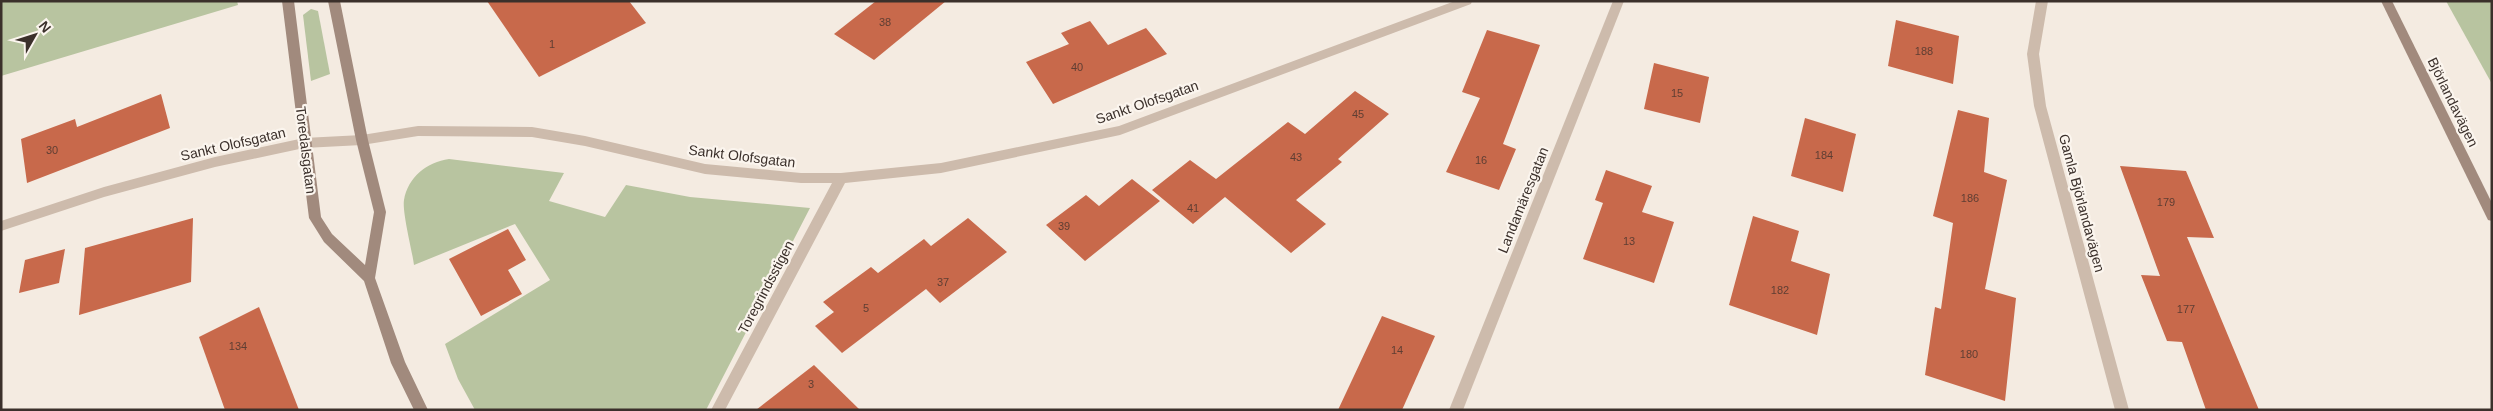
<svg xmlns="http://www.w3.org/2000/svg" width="2493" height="411" font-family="Helvetica,sans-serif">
	<rect width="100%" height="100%" fill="#f4ebe1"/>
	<g fill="#b8c4a0">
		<path d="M1,1H237L238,5L1,76Z"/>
		<path d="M2446,1H2492V84Z"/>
		<path d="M311,9L318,11L330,74L311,81L303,15Z"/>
		<path d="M449,159L564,173L549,201L605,217L626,185L690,197L810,208L706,410H475L458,379L445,344L550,280L515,224L414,265C412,250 402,212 404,200C408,177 427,162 449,159Z"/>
	</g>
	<g fill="#c8694b">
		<path d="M487,1H629L646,23L539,77Z"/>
		<path d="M876,1H946L874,60L834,34Z"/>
		<path d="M1896,20L1959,36L1953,84L1888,66Z"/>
		<path d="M1090,21L1108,45L1146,28L1167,54L1053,104L1026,62L1069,44L1061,33Z"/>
		<path d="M1487,30L1540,45L1503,144L1516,149L1499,190L1446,172L1480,98L1462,92Z"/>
		<path d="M1654,63L1709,77L1700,123L1644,109Z"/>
		<path d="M1355,91L1389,114L1338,159L1342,162L1296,200L1326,224L1291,253L1225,197L1193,224L1152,190L1190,160L1216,179L1288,122L1305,134Z"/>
		<path d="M161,94L170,128L27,183L21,139L75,119L77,127Z"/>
		<path d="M1958,110L1989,118L1984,172L2007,180L1985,289L2016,298L2005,401L1925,375L1935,307L1941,309L1953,223L1933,216Z"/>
		<path d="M1805,118L1856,134L1843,192L1791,176Z"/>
		<path d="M2120,166L2186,171L2214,238L2187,237L2259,410H2206L2182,342L2167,341L2141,275L2160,276Z"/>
		<path d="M1606,170L1652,186L1642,212L1674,222L1654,283L1583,259L1603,203L1595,200Z"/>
		<path d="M1132,179L1160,201L1085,261L1046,225L1086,195L1099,206Z"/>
		<path d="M1753,216L1799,231L1791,261L1830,274L1817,335L1729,305Z"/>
		<path d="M193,218L191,282L79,315L85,248Z"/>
		<path d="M968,218L1007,252L940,303L926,289L842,353L815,326L834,312L823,302L871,267L878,273L924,239L931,246Z"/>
		<path d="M508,229L526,260L508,270L522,294L481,316L449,259Z"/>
		<path d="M65,249L59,283L19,293L25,260Z"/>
		<path d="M259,307L299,410H225L199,337Z"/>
		<path d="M1382,316L1435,336L1402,410H1338Z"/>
		<path d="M814,365L860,410H756Z"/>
	</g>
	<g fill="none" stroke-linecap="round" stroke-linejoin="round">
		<g fill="#cdbbac" fill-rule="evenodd">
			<path d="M1455,1H1472L1471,4L1120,135L941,173L845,183L725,410H711L832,183H801L705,174L585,146L532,137L418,136L362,145L304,148L215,167L104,197L1,231V221L104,187L215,157L304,138L362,135L418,126L532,127L585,136L705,164L801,173H841L941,163L1119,126Z"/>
			<path d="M1613,1H1624L1463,410H1449Z"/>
			<path d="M2036,1H2048L2039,54L2046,106L2129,410H2115L2034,106L2027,54Z"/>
		</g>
		<g fill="#a18a7d" fill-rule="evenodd">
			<path d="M282,1H294L321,217L332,234L365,265L374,212L356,140L328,1H340L368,140L386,212L375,278L405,362L428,410H414L391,363L364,281L324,242L309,218Z"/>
			<path d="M2381,1H2392L2492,203V221L2488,220L2486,216Z"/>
		</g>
	</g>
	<g text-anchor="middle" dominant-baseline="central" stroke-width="4.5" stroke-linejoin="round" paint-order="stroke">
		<g font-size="11" fill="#5e3e33">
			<text x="885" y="22">38</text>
			<text x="552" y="44">1</text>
			<text x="1924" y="51">188</text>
			<text x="1077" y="67">40</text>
			<text x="1677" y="93">15</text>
			<text x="1358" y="114">45</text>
			<text x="52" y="150">30</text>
			<text x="1824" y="155">184</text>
			<text x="1296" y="157">43</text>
			<text x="1481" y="160">16</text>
			<text x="1970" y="198">186</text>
			<text x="2166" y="202">179</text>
			<text x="1193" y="208">41</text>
			<text x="1064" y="226">39</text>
			<text x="1629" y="241">13</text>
			<text x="943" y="282">37</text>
			<text x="1780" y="290">182</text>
			<text x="866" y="308">5</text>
			<text x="2186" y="309">177</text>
			<text x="238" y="346">134</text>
			<text x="1397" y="350">14</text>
			<text x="1969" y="354">180</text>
			<text x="811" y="384">3</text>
		</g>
		<g font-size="14" fill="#3b302b" stroke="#fbf5ee">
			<text transform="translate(1147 102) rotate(-19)">Sankt Olofsgatan</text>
			<text transform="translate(2453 102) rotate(64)">Björlandavägen</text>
			<text transform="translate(233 144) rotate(-13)">Sankt Olofsgatan</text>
			<text transform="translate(306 150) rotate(83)">Toredalsgatan</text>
			<text transform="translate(742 156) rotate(7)">Sankt Olofsgatan</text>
			<text transform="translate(1523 200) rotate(-68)">Landamäresgatan</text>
			<text transform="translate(2082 203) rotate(75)">Gamla Björlandavägen</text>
			<text transform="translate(766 287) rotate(-62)">Toregrindsstigen</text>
		</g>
	</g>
	<rect width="2493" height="411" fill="none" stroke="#3b302b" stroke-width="5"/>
	<g transform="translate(35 35) rotate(51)" stroke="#fbf5ee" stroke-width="4" paint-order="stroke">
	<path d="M0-4L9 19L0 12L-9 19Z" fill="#3b302b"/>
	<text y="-8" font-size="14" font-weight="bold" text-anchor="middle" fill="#3b302b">N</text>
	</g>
</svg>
